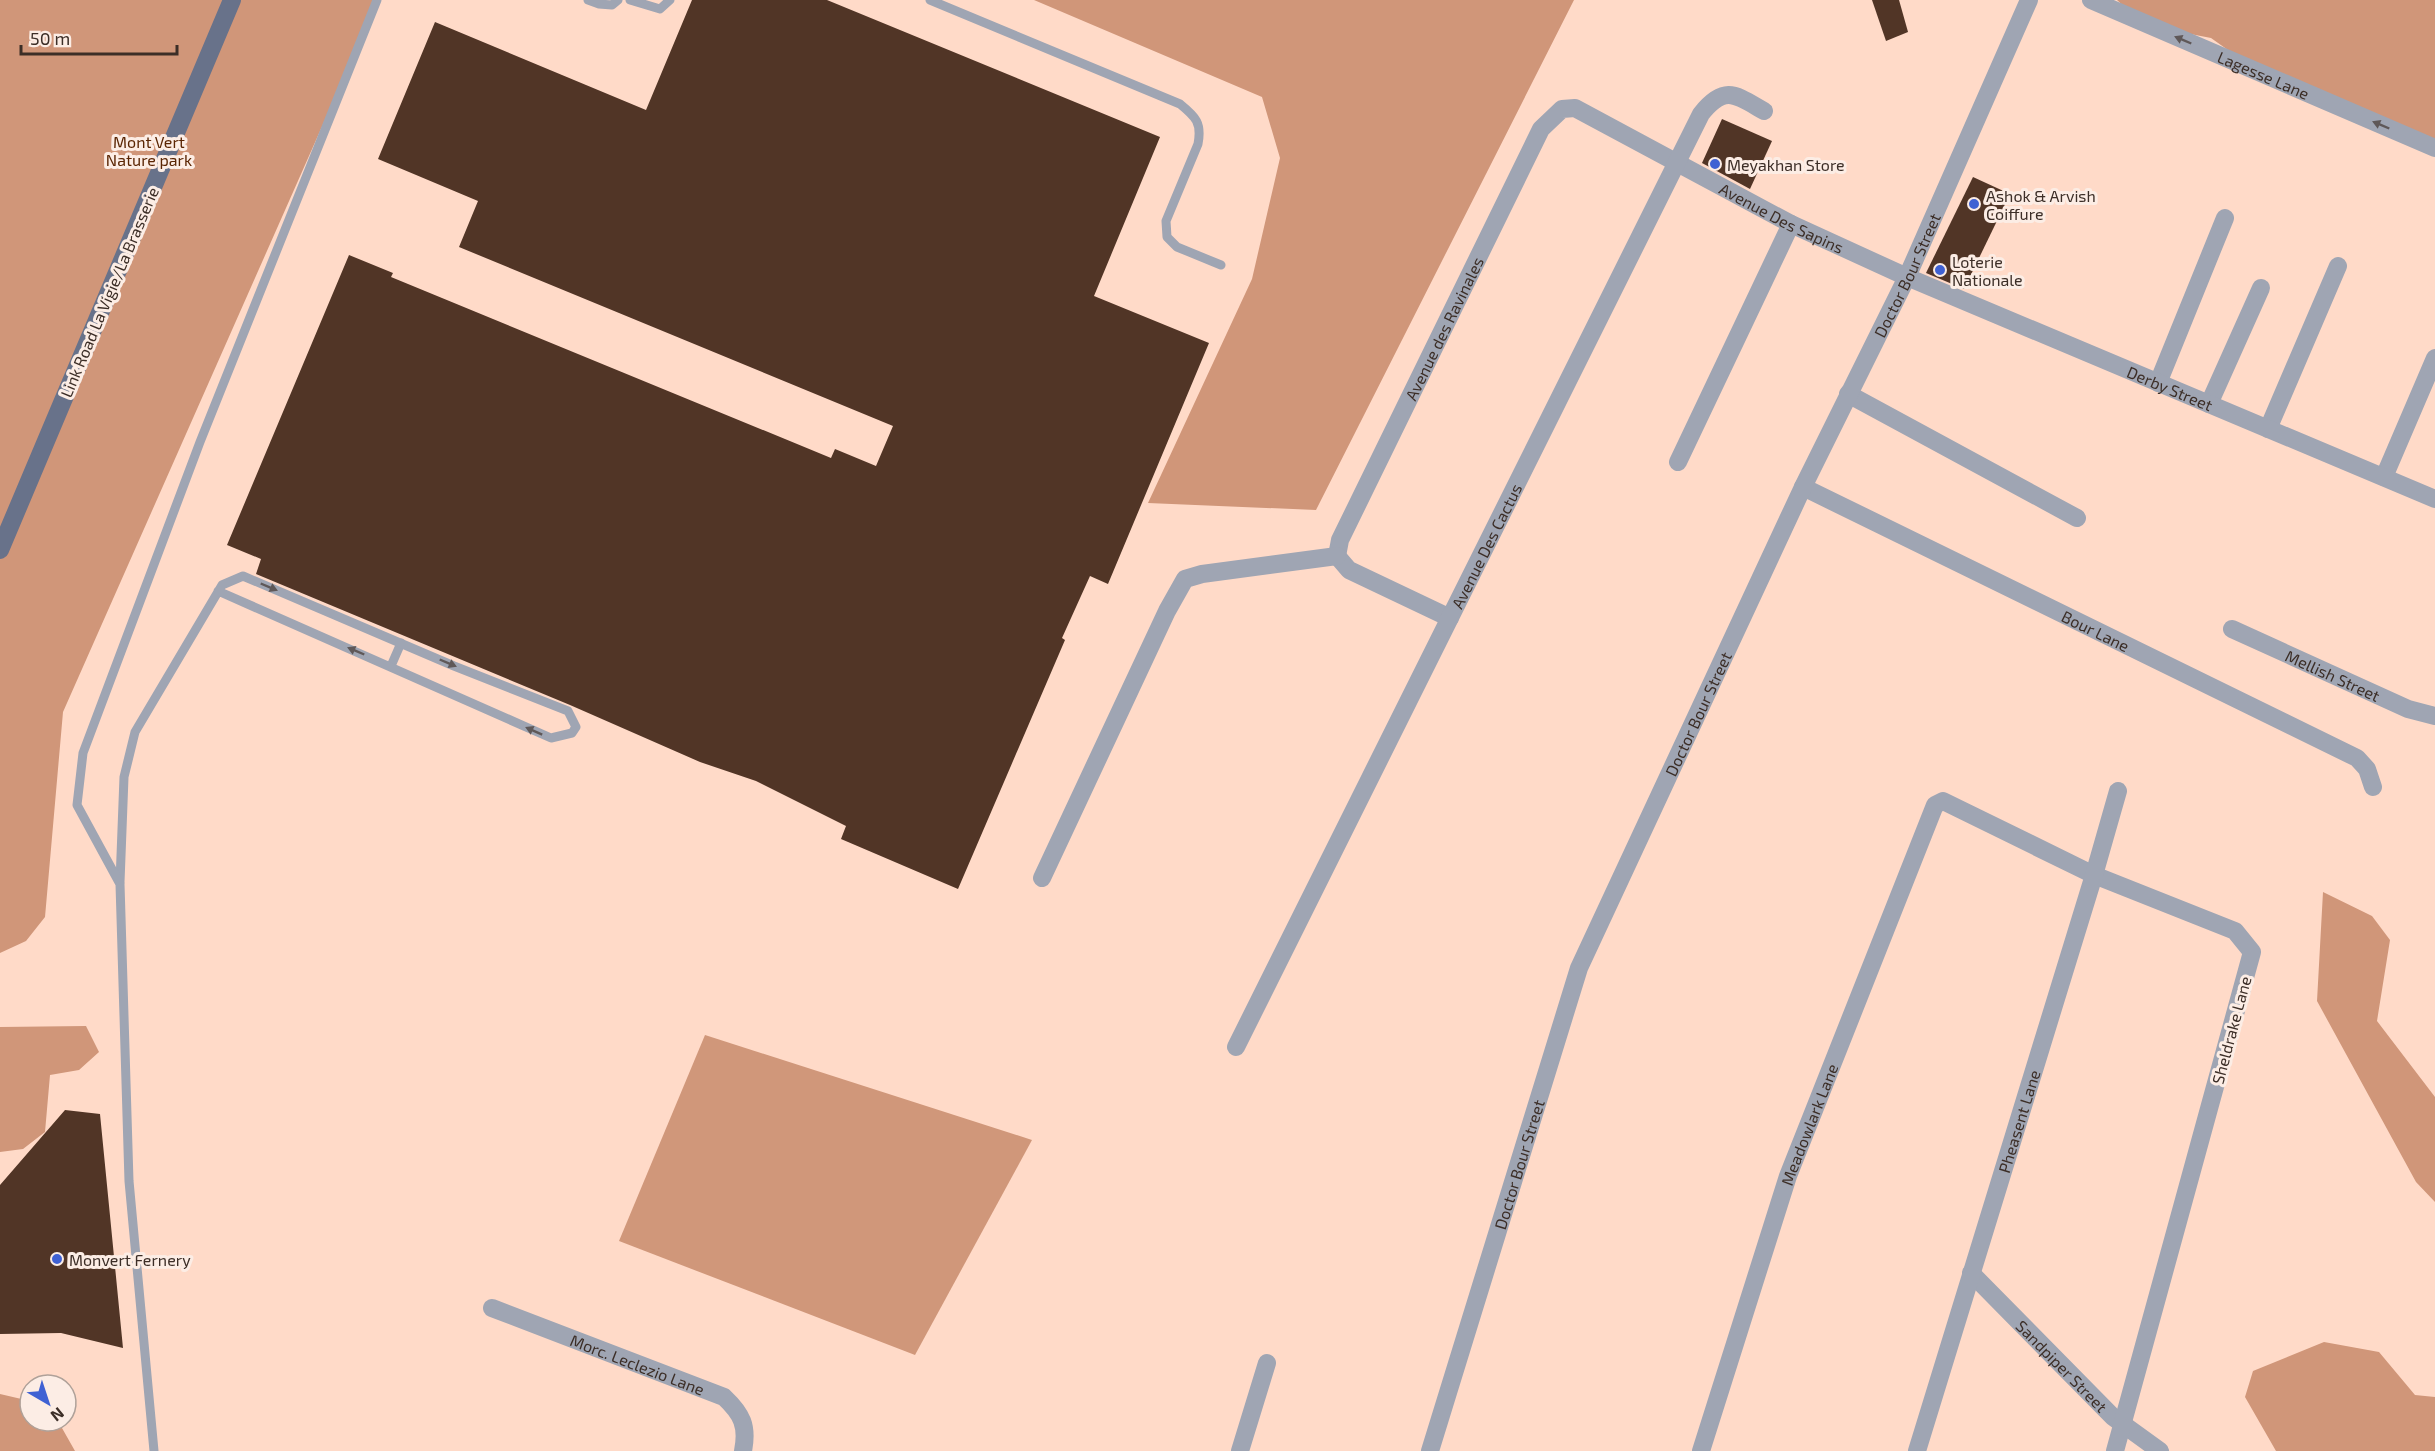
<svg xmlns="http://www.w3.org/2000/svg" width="2435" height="1451" font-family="'Exo 2',sans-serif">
	<rect width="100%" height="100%" fill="#ffdac8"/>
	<g fill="#d09679">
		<path d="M0,0H378L63,712L45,917L26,941L0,953Z"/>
		<path d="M1034,0H1574L1316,510L1148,503L1252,279L1280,158L1262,97Z"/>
		<path d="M2117,0H2435V144L2293,96L2211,38L2144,25Z"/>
		<path d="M2323,892L2372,916L2390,940L2377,1021L2435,1097V1202L2416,1182L2317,1001Z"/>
		<path d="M86,1026L99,1052L79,1070L50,1075L45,1132L23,1149L0,1152V1027Z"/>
		<path d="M2324,1342L2379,1352L2415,1395L2435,1397V1451H2276L2245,1397L2253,1371Z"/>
		<path d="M0,1394L30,1401V1421H58L75,1451H0Z"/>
	</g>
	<path fill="#d0977a" d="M705,1035L1032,1140L915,1355L619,1241Z"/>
	<g fill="#513526">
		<path d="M692,0H827L1160,137L1094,296L1209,343L1108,584L1090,576L1062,638L1065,640L958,889L841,839L846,826L756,781L700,762L570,705L256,574L261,559L227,545L349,255L393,273L391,277L831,458L835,449L876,466L893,426L459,247L478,201L378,159L435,22L646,110Z"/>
		<path d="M1872,0H1899L1908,32L1886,41Z"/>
		<path d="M1722,119L1772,141L1750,189L1702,163Z"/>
		<path d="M1973,177L2010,194L1964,289L1926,273Z"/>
		<path d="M65,1110L100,1114L123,1348L61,1333L0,1334V1185Z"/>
	</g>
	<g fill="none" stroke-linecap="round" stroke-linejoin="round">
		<g stroke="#9fa5b3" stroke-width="9">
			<path d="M588,0L599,4L612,5L618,0"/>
			<path d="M630,0L660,9L670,0"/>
			<path d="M930,0L1180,104C1196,117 1202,123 1198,144L1166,221L1167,237L1177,247L1221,265"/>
			<path d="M391,666L401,643"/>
			<path d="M120,882L124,777L135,732L222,585L243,576L454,666L568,711L576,727L572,733L551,738L218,591"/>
			<path d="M154,1451L129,1181L120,884L77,805L83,753L200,442L377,0"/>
		</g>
		<g stroke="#9fa5b3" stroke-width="18">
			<path id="s1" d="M2091,0L2435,148"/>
			<path d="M2158,383L2225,218"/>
			<path d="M1848,394L2077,518"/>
			<path d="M2209,404L2261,288"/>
			<path d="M2268,429L2338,266"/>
			<path d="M1678,462L1791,224"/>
			<path d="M2384,477L2435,358"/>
			<path id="s2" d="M1803,487L2357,758L2367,769L2373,787"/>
			<path id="s3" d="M1337,556L1340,540L1541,129L1562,109L1575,108L1791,224L1907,277L2435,499"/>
			<path d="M1337,556L1349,570L1450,618"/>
			<path id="s4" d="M2232,629L2408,709L2435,716"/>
			<path d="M1042,878L1167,611L1185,579L1202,574L1337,556"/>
			<path id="s5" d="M1236,1047L1701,114C1725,84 1736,95 1764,111"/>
			<path id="s6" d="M1971,1273L2113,1417L2160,1451"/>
			<path id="s7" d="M492,1308L724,1397C742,1414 748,1426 743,1451"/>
			<path d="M1240,1451L1267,1363"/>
			<path id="s8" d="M1430,1451L1579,968L1803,487L1907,277L2029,0"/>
			<path id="s9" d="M1701,1451L1788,1176L1935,805L1943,801L2094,875L2235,931L2252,952L2115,1451"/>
			<path id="s10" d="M1917,1451L2094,875L2118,791"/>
		</g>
		<path stroke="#68728a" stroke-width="18" d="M0,550L232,0"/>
	</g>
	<defs><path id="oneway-solid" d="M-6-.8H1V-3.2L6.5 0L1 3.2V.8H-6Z" transform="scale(1.5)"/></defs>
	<g fill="#5f5858">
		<use href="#oneway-solid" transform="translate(2183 40) rotate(-157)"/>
		<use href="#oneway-solid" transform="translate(2381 125) rotate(-157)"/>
		<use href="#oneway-solid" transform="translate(269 587) rotate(23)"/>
		<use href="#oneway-solid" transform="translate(356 651) rotate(-157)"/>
		<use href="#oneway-solid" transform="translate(448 663) rotate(23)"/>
		<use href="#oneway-solid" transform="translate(534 731) rotate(-156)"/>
	</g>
	<g fill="#3f61d3" stroke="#fcede5" stroke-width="2">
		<circle cx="1715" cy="164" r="6"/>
		<circle cx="1974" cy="204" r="6"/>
		<circle cx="1940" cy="270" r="6"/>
		<circle cx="57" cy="1259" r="6"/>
	</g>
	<g text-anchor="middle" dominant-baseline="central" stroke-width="6" stroke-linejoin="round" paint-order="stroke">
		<g font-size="16" fill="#3c2e27" stroke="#fcede5">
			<text stroke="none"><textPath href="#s1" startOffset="188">Lagesse Lane</textPath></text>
			<text stroke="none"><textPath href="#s3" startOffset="750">Avenue Des Sapins</textPath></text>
			<text stroke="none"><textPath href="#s8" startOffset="1272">Doctor Bour Street</textPath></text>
			<text transform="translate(109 292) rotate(-67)">Link Road La Vigie/La Brasserie</text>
			<text stroke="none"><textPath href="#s3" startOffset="252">Avenue des Ravinales</textPath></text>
			<text stroke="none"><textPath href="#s3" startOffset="1174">Derby Street</textPath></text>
			<text stroke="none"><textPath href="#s5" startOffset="560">Avenue Des Cactus</textPath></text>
			<text stroke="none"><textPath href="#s2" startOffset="326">Bour Lane</textPath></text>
			<text stroke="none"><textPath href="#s4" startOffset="111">Mellish Street</textPath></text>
			<text stroke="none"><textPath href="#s8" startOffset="786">Doctor Bour Street</textPath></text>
			<text transform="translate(2231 1030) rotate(-75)">Sheldrake Lane</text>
			<text stroke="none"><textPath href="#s10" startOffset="345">Pheasent Lane</textPath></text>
			<text stroke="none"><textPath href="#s9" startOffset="344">Meadowlark Lane</textPath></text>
			<text stroke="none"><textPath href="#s8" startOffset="300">Doctor Bour Street</textPath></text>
			<text stroke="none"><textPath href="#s7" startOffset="156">Morc. Leclezio Lane</textPath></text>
			<text stroke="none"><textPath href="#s6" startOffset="130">Sandpiper Street</textPath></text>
		</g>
		<g font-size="16" fill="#5a2503" stroke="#fcede5">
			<text x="149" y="141">Mont Vert<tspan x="149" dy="18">Nature park</tspan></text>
		</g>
		<g font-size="16" fill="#3c2e27" stroke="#fcede5" text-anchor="start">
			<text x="1727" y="164">Meyakhan Store</text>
			<text x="1986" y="195">Ashok &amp; Arvish<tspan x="1986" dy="18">Coiffure</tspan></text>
			<text x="1952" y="261">Loterie<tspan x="1952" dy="18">Nationale</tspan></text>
			<text x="69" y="1259">Monvert Fernery</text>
		</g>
	</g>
	<g transform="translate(48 1403) rotate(141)"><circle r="28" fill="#fcede5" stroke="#afa199" stroke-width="1.5"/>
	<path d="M0-4.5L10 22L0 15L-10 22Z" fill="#3f61d3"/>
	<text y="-9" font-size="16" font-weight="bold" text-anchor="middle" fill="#3c2e27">N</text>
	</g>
	<path d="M21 45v9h156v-9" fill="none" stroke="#3c2e27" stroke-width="3"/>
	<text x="30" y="45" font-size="18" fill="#3c2e27" stroke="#fcede5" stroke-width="4.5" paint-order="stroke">50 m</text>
</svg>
